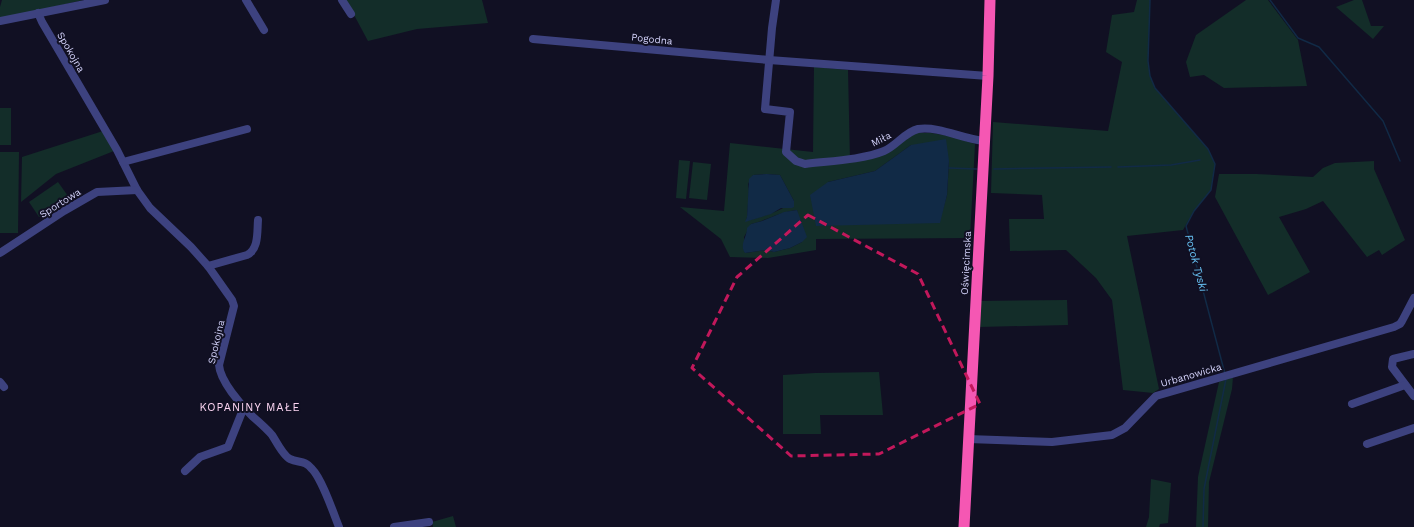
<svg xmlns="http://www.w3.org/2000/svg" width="1414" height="527" font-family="'Work Sans',sans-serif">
	<rect width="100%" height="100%" fill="#111023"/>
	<g fill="#132d29" fill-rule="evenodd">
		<path d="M2,0H83L2,19L0,18V7Z"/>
		<path d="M346,0H482L488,23L417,29L368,41Z"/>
		<path d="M1137,0H1150L1148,61L1150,76L1155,88L1208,149L1215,164L1211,190L1194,211L1183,230L1127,236L1159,389L1153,393L1123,390L1112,300L1096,278L1066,250L1010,251L1009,219H1044L1042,195L991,193L993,122L1108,131L1122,62L1106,52L1112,15L1134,12Z"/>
		<path d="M1246,0H1268L1298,40L1307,86L1224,88L1204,75L1190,77L1186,62L1196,35Z"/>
		<path d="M1354,0H1362L1371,26H1384L1373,39L1336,7Z"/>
		<path d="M814,67L848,70L850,161L889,151L916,133H931L950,136L975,144L970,238L816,239V250L768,258L730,257L721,239L680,207L724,211L730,143L813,152ZM911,145L949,161L947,195L939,223L828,182L875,171ZM767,174L780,175L794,201C780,212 763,216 746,221L747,217L749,191L748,184L753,175ZM797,210L802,242L790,248L774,252L766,250L745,253L744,237L751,224C767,220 780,212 797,210Z"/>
		<rect x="0" y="108" width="11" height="37"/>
		<path d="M103,131L114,151L56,174L21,202L22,157Z"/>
		<path d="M0,152H19L18,233H0Z"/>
		<path d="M679,160L690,161L686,199L676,198Z"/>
		<path d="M1374,161V169L1405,240L1382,255L1379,250L1367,257L1323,201L1306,209L1279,217L1310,272L1268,295L1215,197L1219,174H1256L1313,177L1323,168L1335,163Z"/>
		<path d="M693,162L711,164L707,200L689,198Z"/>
		<path d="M58,182L68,196L39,217L29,202Z"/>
		<path d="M1067,300L1068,325L979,327L981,301Z"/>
		<path d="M879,372L883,415H820L821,434H783V375L815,373Z"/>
		<path d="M1233,377L1232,389L1209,482L1208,527H1196L1198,477L1219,382Z"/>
		<path d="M1151,479L1171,483L1168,523L1160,524L1159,527H1146L1149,517Z"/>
		<path d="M453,516L456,527H433L432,522Z"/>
	</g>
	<g fill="#112a46">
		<path d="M946,139L949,161L947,195L940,223L816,226L810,195L828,182L875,171L911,145Z"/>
		<path d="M767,174L780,175L794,201V207L792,208H781L771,214L745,222L747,217L749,179L753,175Z"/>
		<path d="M797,210L807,237L802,242L790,248L774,252L766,250L745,253C739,245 747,237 747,228L751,224L762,221L784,212Z"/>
	</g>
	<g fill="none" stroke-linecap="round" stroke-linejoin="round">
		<g stroke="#112a46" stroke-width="1.5">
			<path d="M1150,0L1148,61L1150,76L1155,88L1208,149L1215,164L1211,190L1194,211L1186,226L1225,374"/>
			<path d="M1270,0L1298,38L1319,47L1383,121L1400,161"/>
			<path d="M1118,167L1171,165L1200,160"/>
			<path d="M949,168L977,169"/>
			<path d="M994,169L1111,167"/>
			<path d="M1203,527L1204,489L1226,379"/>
		</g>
		<g stroke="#3d427f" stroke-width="8">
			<path d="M246,0L264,30"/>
			<path d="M342,0L351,14"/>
			<path d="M776,0L772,28L765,109L790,112L786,152L796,161L805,164C829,161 862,160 884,151C896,146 905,132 918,129C940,126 962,139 984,141"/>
			<path d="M38,13L42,22L117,150L137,190L150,208L191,247L208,266L232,300L234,306L219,365C220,381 241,405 252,416C259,422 266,428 272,435C276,441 283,456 290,459C299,463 305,460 312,469C322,479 333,512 339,527"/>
			<path d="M0,21L105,0"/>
			<path d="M533,39L769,60L988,76"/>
			<path d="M123,162L247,129"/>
			<path d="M0,253L64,211L97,192L137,190"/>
			<path d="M208,266L247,255C259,249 257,232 258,220"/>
			<path d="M1414,354L1393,359L1392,367L1414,396"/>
			<path d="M0,382L4,387"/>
			<path d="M1352,404L1405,385"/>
			<path d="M968,439L1052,442L1112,435L1125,428L1156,396L1394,327L1400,324L1402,321L1414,298"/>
			<path d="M1367,444L1414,428"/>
			<path d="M185,471L200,457L228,447L244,407"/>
			<path d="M394,527L429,522"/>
		</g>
		<path stroke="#f557b3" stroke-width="11" d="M964,527L988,76L990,0"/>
	</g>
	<path fill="none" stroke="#c2185b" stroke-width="3" stroke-dasharray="8 5" stroke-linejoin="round" d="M808,215L918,274L980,404L879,454L791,456L692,368L737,277Z"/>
	<g text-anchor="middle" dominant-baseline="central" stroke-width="4" stroke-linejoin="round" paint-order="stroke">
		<g font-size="10" fill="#d5d4fc" stroke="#111023">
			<text transform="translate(652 39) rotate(6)">Pogodna</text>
			<text transform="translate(71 52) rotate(60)">Spokojna</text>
			<text transform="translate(881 139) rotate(-26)">Miła</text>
			<text transform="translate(60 203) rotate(-32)">Sportowa</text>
			<text transform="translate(966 263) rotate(-87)">Oświęcimska</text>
			<text transform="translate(216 342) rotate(-77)">Spokojna</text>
			<text transform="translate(1191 375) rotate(-16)">Urbanowicka</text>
		</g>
		<g font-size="11" font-style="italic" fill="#68c3f6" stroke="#111023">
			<text transform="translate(1196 263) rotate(75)">Potok Tyski</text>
		</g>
		<g font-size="11" letter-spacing="1" fill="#fdd6f3" stroke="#111023">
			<text x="250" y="407">KOPANINY MAŁE</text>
		</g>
	</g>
</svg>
